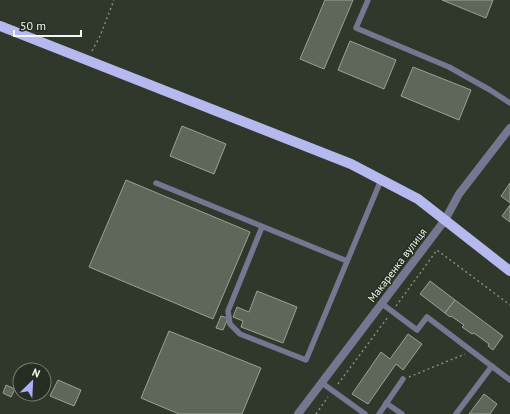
<svg xmlns="http://www.w3.org/2000/svg" width="510" height="414" font-family="'PT Sans',sans-serif">
	<rect width="100%" height="100%" fill="#30372b"/>
	<g fill="#5e6759" stroke="#99a293">
		<path d="M325,0H353L324,69L300,59Z"/>
		<path d="M442,0H493L486,18Z"/>
		<path d="M350,41L396,60L384,89L338,70Z"/>
		<path d="M413,67L471,90L459,120L401,96Z"/>
		<path d="M182,126L226,144L214,174L170,156Z"/>
		<path d="M126,180L250,232L213,319L89,267Z"/>
		<path d="M510,183V203L501,196Z"/>
		<path d="M510,205V222L502,216Z"/>
		<path d="M430,281L455,300L445,313L420,294Z"/>
		<path d="M257,291L297,307L283,343L241,327L243,321L233,317L237,307L249,312Z"/>
		<path d="M455,300L503,336L493,350L488,346L489,344L474,333L472,334L462,327L464,325L451,316L450,317L445,313Z"/>
		<path d="M221,316L228,318L223,330L216,328Z"/>
		<path d="M169,331L261,368L242,414H179L141,398Z"/>
		<path d="M408,334L422,344L403,370L396,364L368,404L352,394L381,352L390,359Z"/>
		<path d="M58,380L81,390L74,406L50,396Z"/>
		<path d="M6,385L15,389L11,397L3,393Z"/>
		<path d="M484,394L497,404L490,414H469Z"/>
	</g>
	<g fill="none" stroke-linecap="round" stroke-linejoin="round">
		<g stroke="#858b80" stroke-width="1.5" stroke-dasharray="2 3" stroke-linecap="butt">
			<path d="M92,51L100,36L114,0"/>
			<path d="M396,306L437,250L510,305"/>
			<path d="M409,377L465,354"/>
			<path d="M338,384L388,317"/>
			<path d="M316,414L328,397"/>
		</g>
		<g stroke="#757791" stroke-width="5.5">
			<path d="M368,0L356,28L449,67L490,90L510,103"/>
			<path d="M156,183L347,261"/>
			<path d="M262,227L228,311L230,324L240,334L306,360L381,180"/>
			<path d="M381,303L417,330L427,317L510,380"/>
			<path d="M322,383L365,414"/>
			<path d="M386,403L402,414"/>
			<path d="M379,414L403,379"/>
			<path d="M456,414L492,366"/>
		</g>
		<path stroke="#757791" stroke-width="8" d="M298,414L445,220"/>
		<path stroke="#757791" stroke-width="8" d="M445,220L459,194L510,128"/>
		<path stroke="#b5b9ed" stroke-width="10" d="M0,26L351,164L418,199L510,271"/>
	</g>
	<g text-anchor="middle" dominant-baseline="central" stroke-width="3" stroke-linejoin="round" paint-order="stroke">
		<g font-size="11" fill="#f1f6ee" stroke="#262d21">
			<text transform="translate(397 265) rotate(-53)">Макаренка вулиця</text>
		</g>
	</g>
	<g transform="translate(32 382) rotate(24)"><circle r="19" fill="#262d21" stroke="#777d73"/>
	<path d="M0-3L7 15L0 10L-7 15Z" fill="#acaffb"/>
	<text y="-6" font-size="11" font-weight="bold" text-anchor="middle" fill="#f1f6ee">N</text>
	</g>
	<path d="M14 30v6h67v-6" fill="none" stroke="#f1f6ee" stroke-width="2"/>
	<text x="20" y="30" font-size="12" fill="#f1f6ee" stroke="#262d21" stroke-width="3" paint-order="stroke">50 m</text>
</svg>
